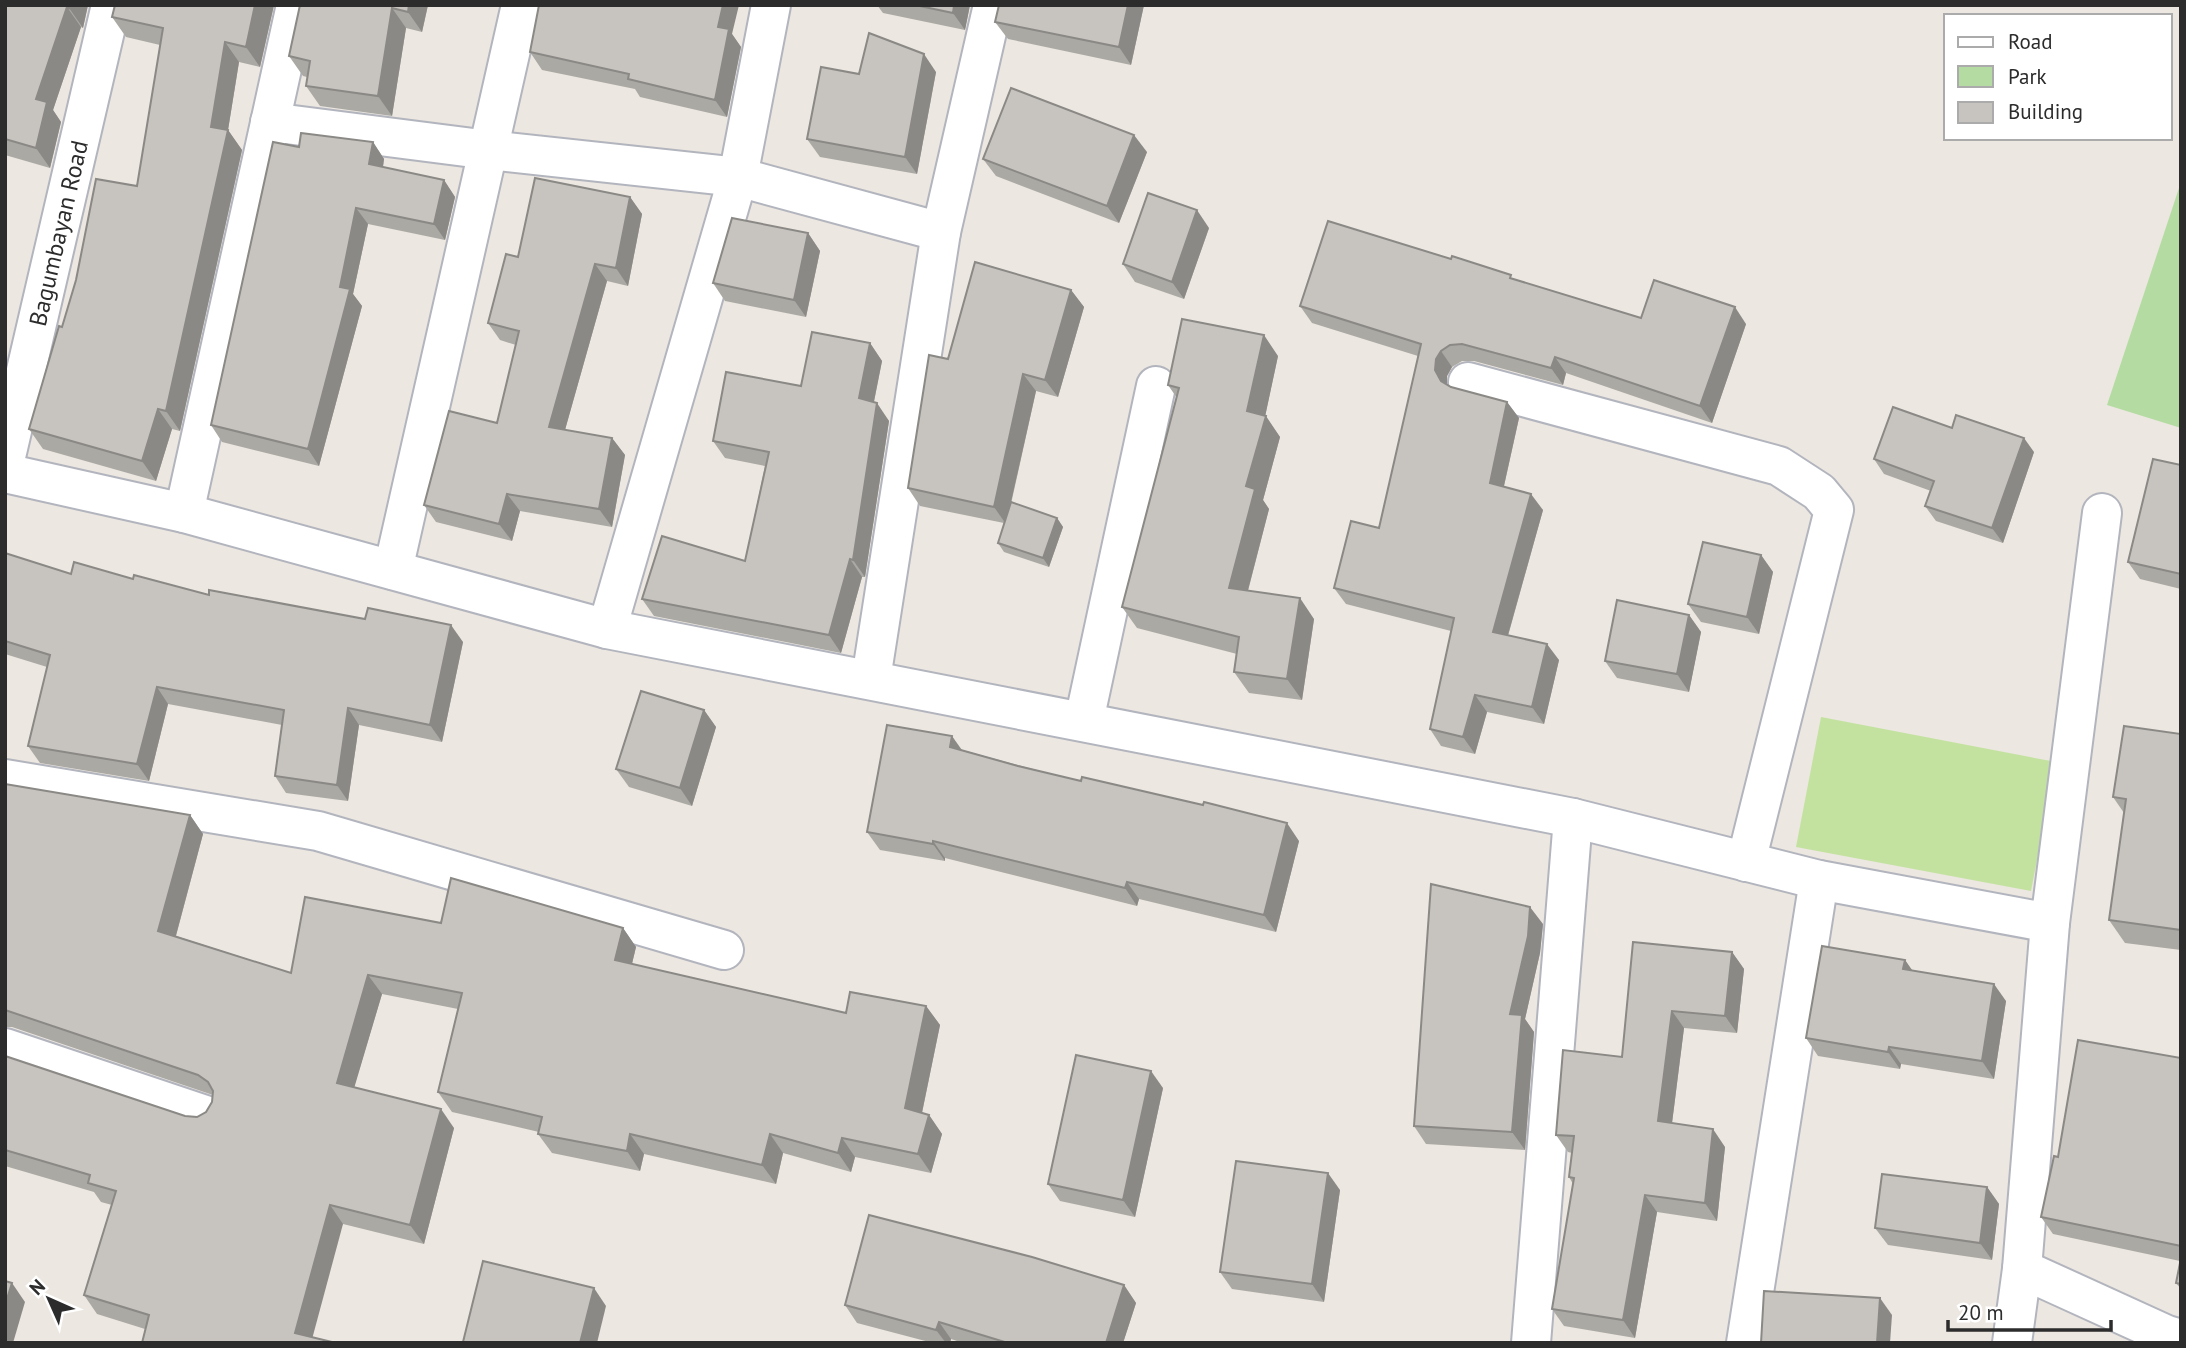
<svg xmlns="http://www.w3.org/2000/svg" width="2186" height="1348" font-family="'PT Sans',sans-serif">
	<rect width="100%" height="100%" fill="#ece7e0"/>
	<path fill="#b4dca2" d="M2181,182V428L2107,405Z"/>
	<path fill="#c3e2a0" d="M1821,717L2056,762L2031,891L1796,847Z"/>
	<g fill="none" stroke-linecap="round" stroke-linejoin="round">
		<defs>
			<g id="street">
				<path d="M270,122L489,150L738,177L941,232"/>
				<path d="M1468,382L1779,466L1819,492L1834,510L1746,862"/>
				<path d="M5,473L184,513L607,629L1573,818L1819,880L2050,923"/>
				<path d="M184,513L296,5"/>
				<path d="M393,570L521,5"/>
				<path d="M607,629L738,177L771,5"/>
				<path d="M871,679L941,232L993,5"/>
				<path d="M1084,721L1156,386"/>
				<path d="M5,779L318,831L724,950"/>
				<path d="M5,1048L205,1115"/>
				<path d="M2022,1269L2167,1335L2181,1339"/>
				<path d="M1531,1343L1573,818"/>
				<path d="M1746,1343L1819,880"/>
				<path d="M2012,1343L2022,1269L2050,923L2102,513"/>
			</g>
			<g id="secondary">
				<path id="s1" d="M5,461L111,5"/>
			</g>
		</defs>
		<use href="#street" stroke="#b3b5be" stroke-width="42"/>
		<use href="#secondary" stroke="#b3b5be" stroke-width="42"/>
		<use href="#street" stroke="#fff" stroke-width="38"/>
		<use href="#secondary" stroke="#fff" stroke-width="38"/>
	</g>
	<g fill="#aba9a4">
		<path d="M5,5H88L83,28L81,27L53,110L61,122L50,168L5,155Z"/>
		<path d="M115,5H274L260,67L239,62L228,130L242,150L180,431L172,429L156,481L43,449L29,429L62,327L137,186L160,45L126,37L112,17Z"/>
		<path d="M300,5H428L422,32L406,28L392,116L320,106L306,86L307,77L303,76L289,56Z"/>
		<path d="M877,5H970L965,30L883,13Z"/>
		<path d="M999,5H1144L1131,65L1008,39L995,22Z"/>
		<path d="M732,34L741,47L727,117L640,97L635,89L542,70L530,52Z"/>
		<path d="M936,72L917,174L820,157L807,139L859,74Z"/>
		<path d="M373,142L384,159L383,167L444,180L455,197L445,240L368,224L353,294L362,306L319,466L222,442L211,425L299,147Z"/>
		<path d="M1147,152L1119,223L996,176L983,159Z"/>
		<path d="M630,197L642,214L628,286L607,281L565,430L612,438L625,455L612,527L520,511L512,541L436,522L424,505L497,423L516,345L500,340L488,323L518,257Z"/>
		<path d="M1209,228L1184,299L1135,282L1123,264Z"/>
		<path d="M808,233L820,251L806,317L725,301L713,283Z"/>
		<path d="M1514,279L1641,318L1746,324L1712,423L1566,373L1563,385L1474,361H1462L1452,367L1447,376V384L1451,387L1507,402L1519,418L1504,486L1543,510L1508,636L1559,660L1544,724L1487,712L1475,754L1441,746L1430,729L1451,631L1346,604L1334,588L1379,528L1418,356L1312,323L1300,306Z"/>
		<path d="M1071,290L1084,307L1058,397L1036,391L1011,504L1057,518L1063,527L1049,567L1004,552L998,543L1004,523L920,506L908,488L948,359Z"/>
		<path d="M870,343L882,361L874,402L889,421L865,577H862L841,653L654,616L642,599L745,561L765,466L725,458L713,441Z"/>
		<path d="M1278,356L1265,416L1280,437L1263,500L1269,509L1248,591L1314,619L1302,700L1249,693L1234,672L1237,654L1137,628L1122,607L1177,398L1168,385Z"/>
		<path d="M1952,428L2034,452L2003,543L1936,521L1925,506L1931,491L1884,474L1874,459Z"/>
		<path d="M2181,465V589L2140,579L2128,562Z"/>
		<path d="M5,553L71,574L133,579L209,595L463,642L442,742L359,725L348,801L286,793L275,776L282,725L168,704L149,781L40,763L28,746L47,667L5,654Z"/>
		<path d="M1761,555L1773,572L1759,634L1701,622L1688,604Z"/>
		<path d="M1689,615L1701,632L1689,692L1617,678L1605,661Z"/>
		<path d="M704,710L716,727L692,806L629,787L616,769Z"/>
		<path d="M2181,734V950L2125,943L2109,920L2124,813L2113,797Z"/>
		<path d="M962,750L1299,841L1276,932L1139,899L1137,906L945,858V861L880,850L867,832Z"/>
		<path d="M5,784L190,815L203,834L176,936L291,973L441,923L623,928L636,947L632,964L846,1013L926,1006L940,1025L922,1113L929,1115L942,1134L931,1173L855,1157L851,1172L783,1153L776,1184L644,1154L640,1171L552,1153L538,1134L539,1132L452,1112L438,1092L458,1009L382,994L354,1087L454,1128L424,1244L343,1224L145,1329L97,1314L84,1295L112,1205L101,1202L94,1192L5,1166V1056L185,1116L197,1117L206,1112L212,1102L213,1095L12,1027H5Z"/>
		<path d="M1543,924L1540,953L1525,1019L1534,1032L1525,1150L1426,1144L1414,1126Z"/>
		<path d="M1732,952L1744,969L1737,1033L1684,1028L1672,1123L1725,1147L1717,1221L1657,1212L1635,1338L1564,1326L1552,1309L1573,1184L1569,1177L1572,1153L1568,1152L1556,1135L1622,1057Z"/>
		<path d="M1905,960L1912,971L2006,1001L1994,1079L1901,1064L1900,1069L1818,1056L1806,1038Z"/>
		<path d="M2181,1058V1289L2176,1283L2180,1261L2053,1234L2041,1217L2058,1157Z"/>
		<path d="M1163,1088L1135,1217L1060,1201L1048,1184Z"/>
		<path d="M1987,1187L1999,1204L1992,1260L1888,1245L1875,1228Z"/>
		<path d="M1340,1190L1324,1302L1232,1289L1220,1272Z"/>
		<path d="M1124,1285L1136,1303L1123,1343H963L951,1339L950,1343H933L857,1323L845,1305Z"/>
	</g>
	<g fill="#8b8986">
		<path d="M70,5H88L83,28L69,8Z"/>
		<path d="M255,5H274L260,67L246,47Z"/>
		<path d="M409,5H428L422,32L408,12Z"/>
		<path d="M723,5H739L732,34L741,47L727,117L715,100L718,27Z"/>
		<path d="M954,5H970L965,30L953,13Z"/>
		<path d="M1128,5H1144L1131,65L1119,47Z"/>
		<path d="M67,7L81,27L53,110L61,122L50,168L36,148V99Z"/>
		<path d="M392,8L406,28L392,116L378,96Z"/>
		<path d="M225,42L239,62L228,130L242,150L180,431L166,411Z"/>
		<path d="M924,54L936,72L917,174L905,157Z"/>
		<path d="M1134,135L1147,152L1119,223L1107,206Z"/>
		<path d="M373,142L384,159L381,180L369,164Z"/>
		<path d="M444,180L455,197L445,240L434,224Z"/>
		<path d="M630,197L642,214L628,286L616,268Z"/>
		<path d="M356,208L368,224L353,294L362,306L319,466L308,449Z"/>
		<path d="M1197,210L1209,228L1184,299L1172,282Z"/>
		<path d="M808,233L820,251L806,317L794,300Z"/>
		<path d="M595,264L607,281L561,444L549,427Z"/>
		<path d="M1071,290L1084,307L1058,397L1045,380Z"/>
		<path d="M1735,307L1746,324L1712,423L1700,406Z"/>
		<path d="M1264,335L1278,356L1262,431L1266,416L1280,437L1263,500L1269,509L1243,609L1229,588L1247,411Z"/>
		<path d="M870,343L882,361L871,416L859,398Z"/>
		<path d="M1441,351L1452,367L1447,376V387L1441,381L1435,370L1436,359Z"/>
		<path d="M1555,357L1566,373L1563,385L1551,368Z"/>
		<path d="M1023,374L1036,391L1006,524L994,507Z"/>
		<path d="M1507,402L1519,418L1501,499L1490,483Z"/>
		<path d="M877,403L889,421L865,577L853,560Z"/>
		<path d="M158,409L172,429L156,481L142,461Z"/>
		<path d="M612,438L625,455L612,527L599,509Z"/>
		<path d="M2024,438L2034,452L2003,543L1992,528Z"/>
		<path d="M507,494L520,511L512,541L499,524Z"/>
		<path d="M1531,494L1543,510L1504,649L1493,632Z"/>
		<path d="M1057,518L1063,527L1049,567L1043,558Z"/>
		<path d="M1761,555L1773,572L1759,634L1747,617Z"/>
		<path d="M850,559L862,577L841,653L829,635Z"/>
		<path d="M1300,598L1314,619L1302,700L1287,679Z"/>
		<path d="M1689,615L1701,632L1689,692L1677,674Z"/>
		<path d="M451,625L463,642L442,742L430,725Z"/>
		<path d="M1547,644L1559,660L1544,724L1532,707Z"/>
		<path d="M157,687L168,704L149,781L137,764Z"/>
		<path d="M1475,695L1487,712L1475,754L1463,737Z"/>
		<path d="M348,708L359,725L348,801L337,785Z"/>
		<path d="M704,710L716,727L692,806L680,788Z"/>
		<path d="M952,736L964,753L950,747Z"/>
		<path d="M190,815L203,834L172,950L158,931Z"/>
		<path d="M1287,823L1299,841L1276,932L1264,915Z"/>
		<path d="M933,841L945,858V861L933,844Z"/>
		<path d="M1127,882L1139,899L1137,906L1125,888Z"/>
		<path d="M1530,907L1543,924L1540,953L1525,1019L1534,1032L1525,1150L1512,1132L1510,1014Z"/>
		<path d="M623,928L636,947L628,980L615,960Z"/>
		<path d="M1732,952L1744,969L1737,1033L1725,1016Z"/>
		<path d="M1905,960L1917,977L1903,969Z"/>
		<path d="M368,975L382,994L350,1102L337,1083Z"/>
		<path d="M1994,984L2006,1001L1994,1079L1982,1061Z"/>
		<path d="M926,1006L940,1025L919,1127L905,1108Z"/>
		<path d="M1672,1011L1684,1028L1670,1139L1658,1121Z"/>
		<path d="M1889,1047L1901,1064L1900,1069L1888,1052Z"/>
		<path d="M1151,1071L1163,1088L1135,1217L1123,1200Z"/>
		<path d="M441,1109L454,1128L424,1244L410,1225Z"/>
		<path d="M929,1115L942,1134L931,1173L918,1154Z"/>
		<path d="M1713,1129L1725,1147L1717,1221L1705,1203Z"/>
		<path d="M630,1134L644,1154L640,1171L627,1151Z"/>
		<path d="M770,1134L783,1153L776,1184L762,1165Z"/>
		<path d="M842,1138L855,1157L851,1172L838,1153Z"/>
		<path d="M1328,1173L1340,1190L1324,1302L1312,1284Z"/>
		<path d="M1987,1187L1999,1204L1992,1260L1980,1243Z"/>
		<path d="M1645,1195L1657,1212L1635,1338L1623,1320Z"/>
		<path d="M330,1205L343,1224L311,1343L295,1333Z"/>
		<path d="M12,1283L25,1302L13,1343H5V1305Z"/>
		<path d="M1124,1285L1136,1303L1123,1343H1106Z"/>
		<path d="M594,1288L606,1306L597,1343H580Z"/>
		<path d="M1880,1298L1892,1315L1890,1343H1877Z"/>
		<path d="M939,1322L951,1339L950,1343H946L936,1330Z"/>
	</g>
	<g fill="#c7c4bf" stroke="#8b8986" stroke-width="2">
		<path d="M5,5H70L69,8L67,7L36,99L47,102L36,148L5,139Z"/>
		<path d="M115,5H255L246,47L225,42L211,127L228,130L166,411L158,409L142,461L29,429L59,326L62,327L76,280L96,179L137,186L163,28L112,17Z"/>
		<path d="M300,5H409L408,12L392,8L378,96L306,86L310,61L289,56Z"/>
		<path d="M539,5H723L718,27L729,29L715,100L628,79L629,74L530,52Z"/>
		<path d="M915,5H954L953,13Z"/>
		<path d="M999,5H1128L1119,47L995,22Z"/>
		<path d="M869,33L924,54L905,157L807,139L821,67L859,74Z"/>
		<path d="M1011,88L1134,135L1107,206L983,159Z"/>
		<path d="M301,133L373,142L369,164L444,180L434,224L356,208L340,287L350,289L308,449L211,425L273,142L299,147Z"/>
		<path d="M535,178L630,197L616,268L595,264L549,427L612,438L599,509L507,494L499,524L424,505L449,411L497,423L519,331L488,323L506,254L518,257Z"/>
		<path d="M1148,193L1197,210L1172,282L1123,264Z"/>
		<path d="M732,218L808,233L794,300L713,283Z"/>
		<path d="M1328,221L1451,259L1452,256L1511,275L1510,278L1641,318L1654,280L1735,307L1700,406L1555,357L1551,368L1462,344L1450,345L1441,351L1436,359L1435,370L1441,381L1451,387L1507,402L1490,483L1531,494L1493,632L1547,644L1532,707L1475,695L1463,737L1430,729L1454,618L1334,588L1351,521L1379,528L1421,344L1300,306Z"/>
		<path d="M975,262L1071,290L1045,380L1023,374L994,507L908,488L929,355L948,359Z"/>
		<path d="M1182,319L1264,335L1247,411L1266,416L1246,486L1255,489L1229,588L1300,598L1287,679L1234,672L1239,637L1122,607L1179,388L1168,385Z"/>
		<path d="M812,332L870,343L859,398L877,403L853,560L850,559L829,635L642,599L662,536L745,561L769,452L713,441L726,372L801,386Z"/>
		<path d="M1893,407L1952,428L1956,415L2024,438L1992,528L1925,506L1934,481L1874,459Z"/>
		<path d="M2153,459L2181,465V574L2128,562Z"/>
		<path d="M1011,502L1057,518L1043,558L998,543Z"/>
		<path d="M1703,542L1761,555L1747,617L1688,604Z"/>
		<path d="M5,553L71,574L74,562L133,579L134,575L209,595V590L365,619L368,608L451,625L430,725L348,708L337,785L275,776L284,710L157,687L137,764L28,746L50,655L5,641Z"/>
		<path d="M1617,600L1689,615L1677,674L1605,661Z"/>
		<path d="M641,691L704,710L680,788L616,769Z"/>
		<path d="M887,725L952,736L950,747L1018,766L1081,781L1082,777L1203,805L1204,802L1287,823L1264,915L1127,882L1125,888L933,841V844L867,832Z"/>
		<path d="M2124,726L2181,734V930L2109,920L2126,799L2113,797Z"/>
		<path d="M5,784L190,815L158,931L291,973L305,897L441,923L451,878L623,928L615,960L846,1013L850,992L926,1006L905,1108L929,1115L918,1154L842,1138L838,1153L770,1134L762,1165L630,1134L627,1151L538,1134L542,1117L438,1092L462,993L368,975L337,1083L441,1109L410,1225L330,1205L295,1333L336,1343H142L149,1315L84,1295L116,1191L88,1183L90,1175L5,1150V1056L185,1116L197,1117L206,1112L212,1102L213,1091L208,1082L198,1075L5,1010Z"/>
		<path d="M1431,884L1530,907L1528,936L1510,1014L1522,1015L1512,1132L1414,1126Z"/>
		<path d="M1633,942L1732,952L1725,1016L1672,1011L1658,1121L1713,1129L1705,1203L1645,1195L1623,1320L1552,1309L1574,1178L1569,1177L1574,1136L1556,1135L1563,1050L1622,1057Z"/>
		<path d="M1822,946L1905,960L1903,969L1994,984L1982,1061L1889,1047L1888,1052L1806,1038Z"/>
		<path d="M2078,1040L2181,1058V1246L2041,1217L2054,1156L2058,1157Z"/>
		<path d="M1076,1055L1151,1071L1123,1200L1048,1184Z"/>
		<path d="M1236,1161L1328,1173L1312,1284L1220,1272Z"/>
		<path d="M1882,1174L1987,1187L1980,1243L1875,1228Z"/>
		<path d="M869,1215L1032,1257L1124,1285L1106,1343H1008L939,1322L936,1330L845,1305Z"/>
		<path d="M2181,1258V1284L2176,1283Z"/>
		<path d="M483,1261L594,1288L580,1343L463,1342Z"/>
		<path d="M5,1281L12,1283L5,1305Z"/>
		<path d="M1764,1291L1880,1298L1877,1343H1761Z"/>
	</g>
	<g text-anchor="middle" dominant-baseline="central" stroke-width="5" stroke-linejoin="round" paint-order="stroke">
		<g font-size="24" fill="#2c2c2c" stroke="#fff">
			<text stroke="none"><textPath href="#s1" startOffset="234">Bagumbayan Road</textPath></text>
		</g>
	</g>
	<rect width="2186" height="1348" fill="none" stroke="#2c2c2c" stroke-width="14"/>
	<rect x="1944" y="14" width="228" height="126" fill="#ffffff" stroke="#ababab" stroke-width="2"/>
	<rect x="1958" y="37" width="35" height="10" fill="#ffffff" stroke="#ababab" stroke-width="2"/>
	<text x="2008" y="49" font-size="21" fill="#2c2c2c">Road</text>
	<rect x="1958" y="66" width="35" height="21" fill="#b4dca2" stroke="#ababab" stroke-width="2"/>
	<text x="2008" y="84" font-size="21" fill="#2c2c2c">Park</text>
	<rect x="1958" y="102" width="35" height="21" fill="#c7c4bf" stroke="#ababab" stroke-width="2"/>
	<text x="2008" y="119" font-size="21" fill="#2c2c2c">Building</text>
	<g transform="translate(49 1299) rotate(315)" stroke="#ffffff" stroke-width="5" paint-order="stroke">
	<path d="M0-5L12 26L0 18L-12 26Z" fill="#2c2c2c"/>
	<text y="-10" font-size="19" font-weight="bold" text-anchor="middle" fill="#2c2c2c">N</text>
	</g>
	<path d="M1948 1320v10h163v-10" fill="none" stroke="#2c2c2c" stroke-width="3.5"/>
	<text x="1958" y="1320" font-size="21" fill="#2c2c2c" stroke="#ffffff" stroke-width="5" paint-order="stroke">20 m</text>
</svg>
